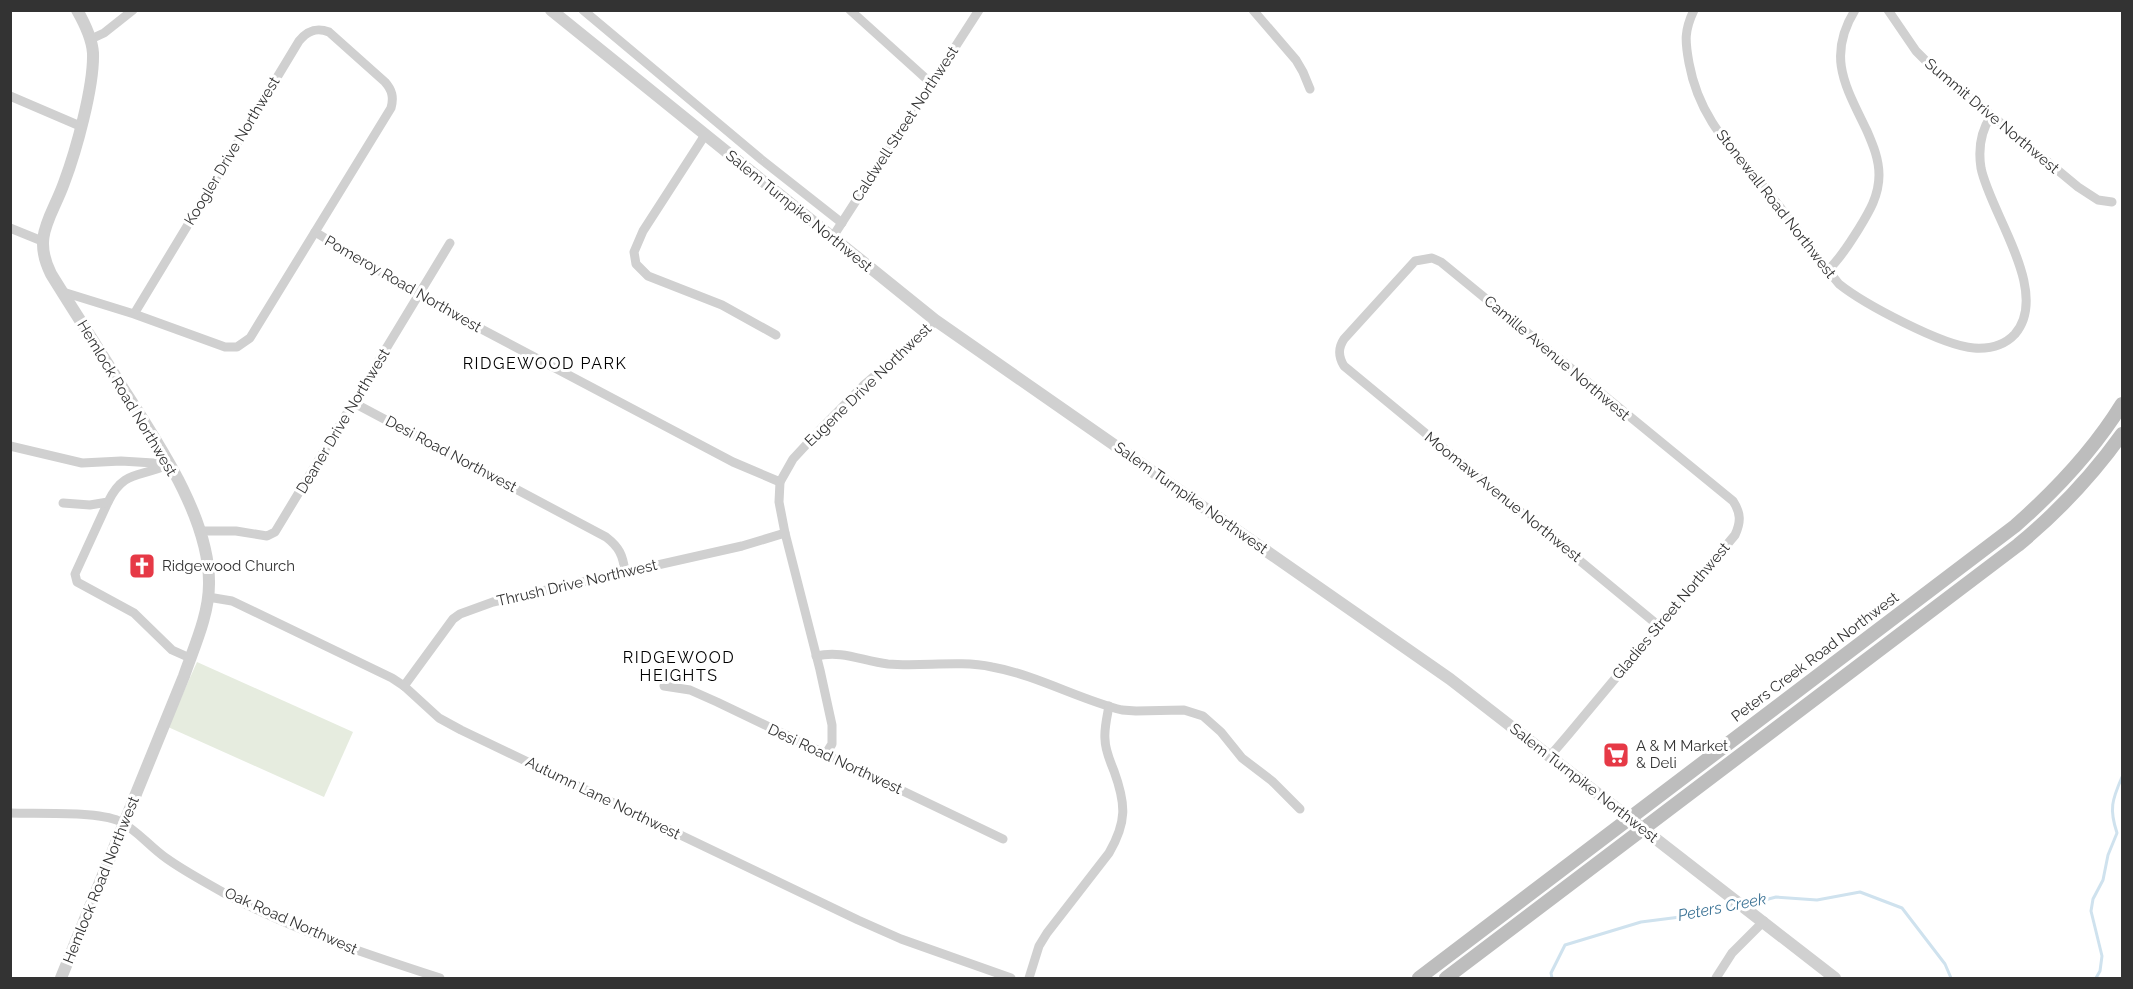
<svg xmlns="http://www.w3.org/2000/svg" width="2133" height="989" font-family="Raleway,sans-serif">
	<rect width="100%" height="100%" fill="#fff"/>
	<path fill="#e6ecdf" d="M197,662L353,732L324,797L168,727Z"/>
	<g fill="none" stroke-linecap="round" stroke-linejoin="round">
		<g stroke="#cfe2ee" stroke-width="3">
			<path d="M1746,905L1776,897L1817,900L1860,892L1902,908L1945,964L1951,978"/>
			<path d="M1552,978L1551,973L1565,945L1641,922L1688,916L1715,907L1737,906"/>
			<path d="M2096,978L2100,971L2102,956L2091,911L2093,899L2103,880L2108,855L2117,833C2109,809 2112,800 2122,777"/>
		</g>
		<g stroke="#d0d0d0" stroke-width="9">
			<path d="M583,10L762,160L842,223"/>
			<path d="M850,10L932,84"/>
			<path d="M1253,10L1296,60L1303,72L1310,89"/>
			<path d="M1694,10C1684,31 1685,41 1689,63C1700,123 1736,152 1772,197C1795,226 1816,256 1839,284C1864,304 1943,346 1974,348C1990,349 2004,346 2015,334C2051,292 1990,213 1981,168C1978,149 1981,131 1991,116"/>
			<path d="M1888,10L1916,51L1926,61L2078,187L2098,200L2112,202"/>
			<path d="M91,39L104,33L133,10"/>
			<path d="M10,96L80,126"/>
			<path d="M705,135L643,231L634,252L636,264L648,276L722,305L776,335"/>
			<path d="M10,228L42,241"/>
			<path d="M315,232L434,304L733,462L780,482"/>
			<path d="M832,238L979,10"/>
			<path d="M1828,270C1841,258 1849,244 1858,230C1869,212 1879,196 1879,175C1879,159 1873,145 1867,131C1846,87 1826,57 1855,10"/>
			<path d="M63,292L134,314L225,347H237L250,338L391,108C394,97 392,90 385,82L329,32C316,27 307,31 299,41L134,314"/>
			<path d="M354,403L606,537C619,547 623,555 625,572"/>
			<path d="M10,446L82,463L121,461L170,464"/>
			<path d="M108,502L75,574L77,582L134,613L172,650L190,658"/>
			<path d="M63,503L90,505L108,502C124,469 140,478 167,465"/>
			<path d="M199,531H236L267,536L275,532L450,243"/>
			<path d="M208,597L232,601L392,678L404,686L439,718L461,730L858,920L901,939L1011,978"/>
			<path d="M816,656C843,650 862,661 888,664C923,667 958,660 992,667C1037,675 1078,699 1122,710L1136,711L1184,710L1203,716L1221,732L1242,758L1272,781L1300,809"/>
			<path d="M404,686L453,619L460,614L493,602L742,546L785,533"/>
			<path d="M664,686L690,690L717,702L1003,839"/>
			<path d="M825,755L832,744V725L820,670L785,533L779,502L780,482L793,459L818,432L864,385L924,334L935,320"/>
			<path d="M1550,756L1568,735L1735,535C1741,522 1741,513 1733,501L1441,262L1432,258L1415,261L1344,339C1338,348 1338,356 1344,366L1659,626"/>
			<path d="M10,813C37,814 97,811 119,821C136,829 150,847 166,858C184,871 205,882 224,893C292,930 366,954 440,978"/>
			<path d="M1029,978L1039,946L1047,933L1109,853C1127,822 1126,804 1114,771C1110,761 1105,750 1105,739C1104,729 1107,717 1109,706"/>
			<path d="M1716,978L1732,953L1764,921"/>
		</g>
		<g stroke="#d0d0d0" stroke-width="12">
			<path d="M551,10L935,320L1450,679L1835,978"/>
			<path d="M61,978L184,676C194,647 209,615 209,584C210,519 158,443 124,390C100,351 75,313 51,274C32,236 51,219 64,183C76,151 94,87 93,53C92,38 85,24 77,10"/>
		</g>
		<g stroke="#bdbdbd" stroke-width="14">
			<path d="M1419,978L2015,526C2056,490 2093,451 2122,404"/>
			<path d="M1446,978L2018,545C2058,512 2092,476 2122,434"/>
		</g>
	</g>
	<defs>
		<symbol id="church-square" viewBox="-11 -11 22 22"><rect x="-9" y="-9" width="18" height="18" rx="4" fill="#e63946" stroke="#fff"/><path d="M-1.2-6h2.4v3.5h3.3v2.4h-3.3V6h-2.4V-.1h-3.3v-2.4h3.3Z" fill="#fff"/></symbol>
		<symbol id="supermarket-square" viewBox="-11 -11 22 22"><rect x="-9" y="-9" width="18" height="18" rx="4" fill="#e63946" stroke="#fff"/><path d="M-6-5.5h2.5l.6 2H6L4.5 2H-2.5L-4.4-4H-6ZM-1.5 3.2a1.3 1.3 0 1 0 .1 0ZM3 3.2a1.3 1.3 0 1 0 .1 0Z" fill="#fff"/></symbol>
	</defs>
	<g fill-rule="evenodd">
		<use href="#church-square" x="127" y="551" width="30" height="30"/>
		<use href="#supermarket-square" x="1601" y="740" width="30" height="30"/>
	</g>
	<g text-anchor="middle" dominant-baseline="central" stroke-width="6" stroke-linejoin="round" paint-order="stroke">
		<g font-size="15" fill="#333" stroke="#fff">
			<text transform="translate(1992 116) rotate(40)">Summit Drive Northwest</text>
			<text transform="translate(905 124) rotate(-57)">Caldwell Street Northwest</text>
			<text transform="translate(232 151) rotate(-59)">Koogler Drive Northwest</text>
			<text transform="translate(1776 204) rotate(52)">Stonewall Road Northwest</text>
			<text transform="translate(799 211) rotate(39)">Salem Turnpike Northwest</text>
			<text transform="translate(403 284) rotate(30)">Pomeroy Road Northwest</text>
			<text transform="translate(1557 358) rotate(40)">Camille Avenue Northwest</text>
			<text transform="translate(868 385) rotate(-44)">Eugene Drive Northwest</text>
			<text transform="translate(127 398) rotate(59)">Hemlock Road Northwest</text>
			<text transform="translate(343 421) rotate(-59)">Deaner Drive Northwest</text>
			<text transform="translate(451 454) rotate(28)">Desi Road Northwest</text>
			<text transform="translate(1503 497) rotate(39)">Moomaw Avenue Northwest</text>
			<text transform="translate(1191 498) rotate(35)">Salem Turnpike Northwest</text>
			<text transform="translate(577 583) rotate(-13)">Thrush Drive Northwest</text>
			<text transform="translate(1671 611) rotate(-50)">Gladies Street Northwest</text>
			<text transform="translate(1815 657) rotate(-37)">Peters Creek Road Northwest</text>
			<text transform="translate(835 759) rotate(25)">Desi Road Northwest</text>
			<text transform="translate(1584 783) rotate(38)">Salem Turnpike Northwest</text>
			<text transform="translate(603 798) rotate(26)">Autumn Lane Northwest</text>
			<text transform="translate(101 880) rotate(-68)">Hemlock Road Northwest</text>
			<text transform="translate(291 921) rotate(24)">Oak Road Northwest</text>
		</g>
		<g font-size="15" fill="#333" stroke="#fff" text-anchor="start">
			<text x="162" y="566">Ridgewood Church</text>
			<text x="1636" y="746">A &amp; M Market<tspan x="1636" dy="17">&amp; Deli</tspan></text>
		</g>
		<g font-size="16" letter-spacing="1.5" fill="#000" stroke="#fff">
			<text x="545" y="363">RIDGEWOOD PARK</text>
			<text x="679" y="657">RIDGEWOOD<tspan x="679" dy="18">HEIGHTS</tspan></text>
		</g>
		<g font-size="16" font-style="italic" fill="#3f7597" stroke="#fff">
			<text transform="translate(1722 907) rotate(-11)">Peters Creek</text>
		</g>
	</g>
	<rect width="2133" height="989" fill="none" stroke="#333333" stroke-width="24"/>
</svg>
